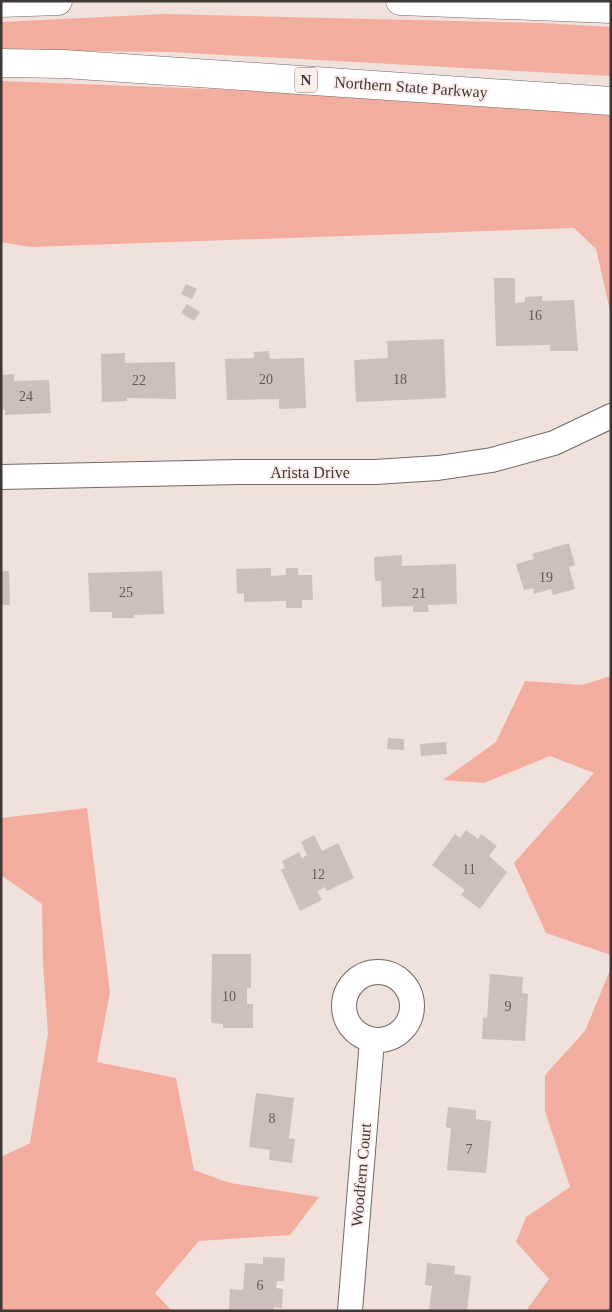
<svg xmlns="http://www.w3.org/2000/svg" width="612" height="1312" font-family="Georgia,serif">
	<rect width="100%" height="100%" fill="#f1e1dd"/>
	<g fill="#f3ad9e">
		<path d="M164,14L541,23L611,27V76L169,52L1,50V22Z"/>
		<path d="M1,81L316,93L611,113V315L596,249L574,228L30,247L1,242Z"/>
		<path d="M611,676V955L546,933L514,863L594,773L550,756L484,783L443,780L496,742L525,681L582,685Z"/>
		<path d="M87,808L110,992L97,1062L176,1078L194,1170L230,1183L319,1197L290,1235L199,1241L155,1293L172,1311H4L1,1307V1157L30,1143L48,1034L43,963L42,904L1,875V818Z"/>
		<path d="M611,968V1311H526L549,1279L516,1242L526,1217L570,1187L545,1111V1075L585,1031Z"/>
	</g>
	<g fill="#cebfbc">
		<path d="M494,278H515V303L525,302V297L542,296V301L574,300L578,351H550V345L496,346Z"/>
		<path d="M186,284L197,289L192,299L181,294Z"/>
		<path d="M187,304L200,312L194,321L181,313Z"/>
		<path d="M444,339L446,398L356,402L354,360L388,358L387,341Z"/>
		<path d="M269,351L270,359L304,358L306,408L279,409V399L227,400L225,359L254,358V352Z"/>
		<path d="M125,353V363L175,362L176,399L127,398V401L102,402L101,354Z"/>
		<path d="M14,374V381L49,380L51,413L5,415V410H1V375Z"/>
		<path d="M569,543L575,565L569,567L575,589L553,595L551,589L534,594L533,588L524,590L516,564L534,559L532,554Z"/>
		<path d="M402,555V566L456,564L457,604L428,605L429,612H413V606L382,607L381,581H375L374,557Z"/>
		<path d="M271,568V576L286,575V568H298V575H312L313,600H302V608H286V601L244,602V593L237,594L236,569Z"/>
		<path d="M1,571H9L10,605H1Z"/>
		<path d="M162,571L164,614L134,615V618H112V612H90L88,573Z"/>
		<path d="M388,738L404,739V750L387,749Z"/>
		<path d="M446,742L447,754L421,756L420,744Z"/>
		<path d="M466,830L478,839L481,834L497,846L489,856L507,872L480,909L461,895L465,890L432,865L455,834L460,838Z"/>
		<path d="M314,835L322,851L338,843L354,878L327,891L325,887L317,891L322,900L300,911L281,870L285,868L282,861L299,852L302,858L307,855L301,842Z"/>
		<path d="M212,954H251V988H247V1004H253V1028H223V1024L211,1023Z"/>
		<path d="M490,974L523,977L522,993L528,994L525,1041L482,1039L483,1017L487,1018Z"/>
		<path d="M256,1093L294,1098L289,1138L295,1139L292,1163L269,1160L270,1150L249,1147Z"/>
		<path d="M448,1107L476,1110V1119L491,1121L486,1173L447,1170L451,1128L446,1127Z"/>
		<path d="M263,1257L285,1258L284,1281H277L276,1288L283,1289L282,1308L274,1307V1311H229L230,1289L243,1290L245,1263L263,1264Z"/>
		<path d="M427,1263L455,1266L454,1274L471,1276L467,1311H429L432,1286L425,1285Z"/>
	</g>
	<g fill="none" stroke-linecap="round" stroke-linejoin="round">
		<defs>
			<g id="minor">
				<path d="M1,477L239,472H375L438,468L492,460L554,443L611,416"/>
				<circle cx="378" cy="1006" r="34"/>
				<path d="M350,1311L372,1040"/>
			</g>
			<g id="motorway">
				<path d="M400,1L611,9"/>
				<path d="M1,3L58,1"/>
				<path d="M1,63L64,64L611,101"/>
			</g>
		</defs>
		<use href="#minor" stroke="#746764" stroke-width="26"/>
		<use href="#motorway" stroke="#746764" stroke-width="29"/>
		<use href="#minor" stroke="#fff" stroke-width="24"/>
		<use href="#motorway" stroke="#fff" stroke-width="28"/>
	</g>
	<g text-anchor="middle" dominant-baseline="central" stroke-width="4" stroke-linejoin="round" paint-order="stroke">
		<g font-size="14" fill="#615957">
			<text x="535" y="315">16</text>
			<text x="266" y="379">20</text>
			<text x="400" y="379">18</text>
			<text x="139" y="380">22</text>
			<text x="26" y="396">24</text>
			<text x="546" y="577">19</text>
			<text x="126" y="592">25</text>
			<text x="419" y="593">21</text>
			<text x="469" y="869">11</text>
			<text x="318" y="874">12</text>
			<text x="229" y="996">10</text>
			<text x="508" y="1006">9</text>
			<text x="272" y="1118">8</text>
			<text x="469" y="1149">7</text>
			<text x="260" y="1285">6</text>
		</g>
		<rect fill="#feeeeb" stroke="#776e6c" stroke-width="1" x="295" y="67.5" width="22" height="25" rx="4"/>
		<g font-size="15" font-weight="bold" fill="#3d3735">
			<text x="306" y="80">N</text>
		</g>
		<g font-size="16" fill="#3d3735" stroke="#feeeeb">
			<text transform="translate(411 87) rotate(4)">Northern State Parkway</text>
			<text x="310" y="472">Arista Drive</text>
			<text transform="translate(361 1175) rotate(-85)">Woodfern Court</text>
		</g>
	</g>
	<rect width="612" height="1312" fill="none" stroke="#3d3735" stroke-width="5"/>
</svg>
